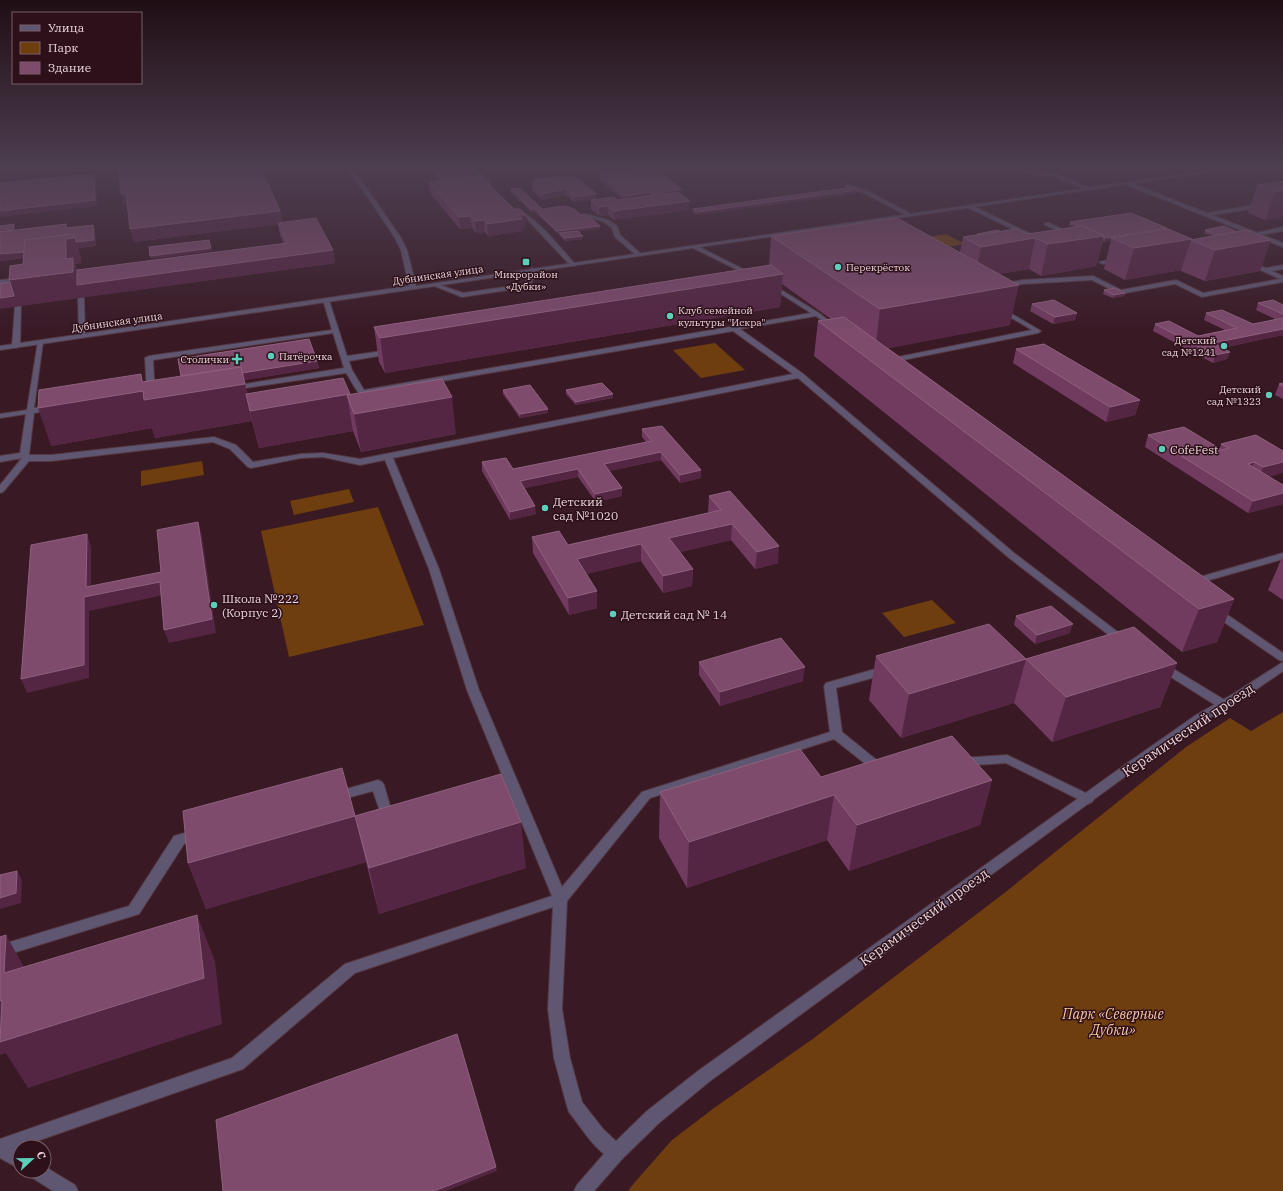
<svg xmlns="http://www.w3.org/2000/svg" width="1283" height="1191" font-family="'IBM Plex Serif',serif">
	<rect width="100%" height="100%" fill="#381924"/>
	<g fill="#6e3e0e">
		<path d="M946,234L965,244L928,250L911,240Z"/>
		<path d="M715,343L745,370L701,378L673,350Z"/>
		<path d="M202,461L204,475L141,486V471Z"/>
		<path d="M349,489L354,502L294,515L290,501Z"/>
		<path d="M378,507L424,625L289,657L261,531Z"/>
		<path d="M932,600L956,623L904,637L882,613Z"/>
		<path d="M1283,712V1191H628L634,1183L672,1140L714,1108L814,1038L1003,894L1186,747L1230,718L1251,731Z"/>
	</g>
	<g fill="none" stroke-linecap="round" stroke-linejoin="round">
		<defs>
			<g id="service">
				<path d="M470,168H475L491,184V186H487Z"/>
				<path d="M1019,168H1025L1035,173L1057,174L1092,189L1087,190L1054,176L1034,175Z"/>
				<path d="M846,184L868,191L913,215L908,216L864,193L846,186Z"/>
				<path d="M1283,200V204L1205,216L1202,214Z"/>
				<path d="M971,205L1041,239L1042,240L1037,241L969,208L968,207Z"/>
				<path d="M513,210C531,209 563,251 575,264V266H571L527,219L513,212Z"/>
				<path d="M589,215L608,220L617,226L620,235L641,254V256H637L615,237L612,228L604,222L589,217Z"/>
				<path d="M1045,223H1049L1062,229L1059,231L1045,225Z"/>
				<path d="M1283,227V231L1254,236L1251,234Z"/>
				<path d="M693,246H697L757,276L752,277L693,248Z"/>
				<path d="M1118,258L1121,260L1120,261L1102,264L1099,262Z"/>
				<path d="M1247,262H1251L1266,268L1283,265V269L1272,271L1283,276V282L1202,297L1175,284L1120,294L1092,280L1022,284L1002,287L999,285L1022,280L1093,276L1121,290L1176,280L1203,293L1280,279L1247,264Z"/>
				<path d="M532,268L535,270L531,285L528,287L462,297L432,285L437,284L463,293L525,284L529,270Z"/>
				<path d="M20,278L23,280L22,283L17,282L0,284V280Z"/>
				<path d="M770,283L819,313L838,328L833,329L816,316L740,329L802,373L1014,553L1127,639L1128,641L1127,643H1119L1008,557L798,378L393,458L439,569L479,690L562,887L642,792L830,732L824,686L826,683L886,666L890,667L891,670L890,673L836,688L842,732L879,762L885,763L887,766L885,769L877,771L873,770L834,739L650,798L567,901L562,1009L570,1058L582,1102L603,1129L622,1147L624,1153L622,1159L616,1161C596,1153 582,1128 569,1112L567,1106L554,1058L548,1009L553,907L355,973L243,1069L20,1147L17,1149L20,1151V1169L0,1158V1139L232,1058L345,964L552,896L467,690L429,569L385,460L360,465L323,457L301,458L251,468L248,467L230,449L213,442L51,461H29L3,492L0,493V485L22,458L0,462V456L20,453L26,414L0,418V414L27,410L38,341L43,342L34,408L52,406L56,408L52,410L34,413L29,455H51L214,437L236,445L253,462L301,454L323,453L360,459L793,374L733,331L361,395C357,393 350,378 346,373L233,390L229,388L233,386L344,368L333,333L153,360L155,395L151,397L147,395L145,358L149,356L332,330L323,300L326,298L329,300L347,356L390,350L394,352L390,354L349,361L352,370L364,390L811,313L768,286V284Z"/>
				<path d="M81,296L84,298L85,336L82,338L79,336L78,298Z"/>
				<path d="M18,304L21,306L20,346L16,348L12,346L15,306Z"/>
				<path d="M1000,307L1041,331L1038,333L888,363L884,361L888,359L1032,330L998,310V308Z"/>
				<path d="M1283,553V559L1192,585L1187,582L1189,580Z"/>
				<path d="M1215,608L1219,609L1283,653V661L1279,660L1211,613L1210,611Z"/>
				<path d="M1162,662L1228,702L1230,705L1228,708H1220L1158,669L1157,666L1158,663Z"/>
				<path d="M1007,755L1092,796L1094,799L1092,802L1088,804L1006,763L961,766L957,765L955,762L957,759L961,758Z"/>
				<path d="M378,780L382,782L384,785L394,820L392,823L388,825L384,823L373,791L336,801L332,799L330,796L332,793Z"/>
				<path d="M199,829L204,830L205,834L204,838L184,844L139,914L0,957V945L129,906L174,836Z"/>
				<path d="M44,1166L75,1185L78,1191H53L31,1177L29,1171H44Z"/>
			</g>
			<g id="minor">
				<path d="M1127,183H1131L1283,243V247L1127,185Z"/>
				<path d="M1283,662V671L1241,700L1204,721L1134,770L710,1081L659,1123L622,1159L594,1191H574L577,1185L610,1147L647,1111L698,1071L1126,764L1196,715L1233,694Z"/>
			</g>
			<path id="tertiary" d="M346,168H350L371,194L401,238L407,250L416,286L1225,168H1237L0,350V346L409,286L401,250L395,238L367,196Z"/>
		</defs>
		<use href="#service" stroke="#543741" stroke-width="2"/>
		<use href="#minor" stroke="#543741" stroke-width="2"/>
		<use href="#tertiary" stroke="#543741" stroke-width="2"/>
		<use href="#service" fill="#5f5771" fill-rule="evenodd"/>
		<use href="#minor" fill="#5f5771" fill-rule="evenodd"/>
		<use href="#tertiary" fill="#5f5771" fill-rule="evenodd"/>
	</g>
	<g fill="#713b60">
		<path d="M430,168H465L526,226L523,227V231L488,236L485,232L476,233L472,228L460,229L430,193L429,182L441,180Z"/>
		<path d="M503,168H542L508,172Z"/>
		<path d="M599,174L682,195L689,210L614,220L608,215L599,216L591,209V200L574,202L566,195L542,200L532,190V184H533V180L563,178L596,199L617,200L623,199L599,180Z"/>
		<path d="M1283,181V217L1265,220L1248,213L1257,185Z"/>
		<path d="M511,189L542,209L581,215L600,229L579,231L583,236V239L565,241L560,236L559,234H558L535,212L532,213L511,192Z"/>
		<path d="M859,190L858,193L697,215L693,212V209Z"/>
		<path d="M121,194L280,211L283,222L333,250L335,263L18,306L9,280L23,264L24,258L0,261L14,224L15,227L14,230L66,224L67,228L93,225L95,231L96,246L78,248L81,259V263L75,264L77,270L284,244L280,235L278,224L134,242L127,205H124Z"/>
		<path d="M1070,222L1167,229L1191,240L1212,236L1204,233L1205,230L1237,232L1271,240L1260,271L1205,281L1181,271V270L1125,280L1104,269L1111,240L1105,242L1103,241L1096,266L1041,276L1029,269L999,274L1010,325L888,348L1234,599L1217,642L1182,652L814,356L818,321L831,319L782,284L780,307L385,373L379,362L374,327L769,265L771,236L960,252L963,237L977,235V234L1000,231L1027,234L1073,227L1069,225Z"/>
		<path d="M1104,290L1125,293L1124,296L1113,298L1103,294Z"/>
		<path d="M1258,303L1283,305V335L1222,348L1230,352L1227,359L1213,363L1153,331L1155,324L1198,336L1225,330L1204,320L1206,313L1253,324L1277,320L1256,310Z"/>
		<path d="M1032,304L1077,313L1075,320L1053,324L1030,311Z"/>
		<path d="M1016,349L1140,400L1135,415L1106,422L1013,363Z"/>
		<path d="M317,361L319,368L244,380L247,393L350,395L456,434L361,452L353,431L259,448L252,421L155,438L152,428L51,446L143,382Z"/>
		<path d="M1283,383V399L1275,395L1279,384Z"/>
		<path d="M503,390L548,413L520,418L503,394Z"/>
		<path d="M566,390L613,398L576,405L566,394Z"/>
		<path d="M642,429L701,470V478L680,483L661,460L609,471L622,488V496L596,502L578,477L525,488L536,514L510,520L482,471V462L513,469L646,442L642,437Z"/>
		<path d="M1148,435L1220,448L1221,444L1256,435L1269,477L1283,485V504L1248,513L1145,447Z"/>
		<path d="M709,496L778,563L755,569L731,540L680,552L693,569L692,586L663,593L641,561L586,574L597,608L569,615L533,553L532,537L568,545L709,513L708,512Z"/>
		<path d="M1283,555V600L1268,590Z"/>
		<path d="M1016,616L1070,633L1035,644L1014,625Z"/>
		<path d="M876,656L1026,659L1177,663L1160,707L1052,742L1014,703L901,738L869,700Z"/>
		<path d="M699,662L803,681L720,706L699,675Z"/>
		<path d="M821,777L992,780L980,825L849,871L827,840L687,888L659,838L660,792Z"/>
		<path d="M355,816L526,868L379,914L366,862L206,909L188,863Z"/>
	</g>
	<g fill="#552643">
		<path d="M507,168H542L508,172Z"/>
		<path d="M94,174L96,179L97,206L0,217V211Z"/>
		<path d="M566,189V195L542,200V194Z"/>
		<path d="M682,189V195L658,204L663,192Z"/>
		<path d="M859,190L858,193L697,215V212Z"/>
		<path d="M1283,190V217L1265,220L1275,192Z"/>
		<path d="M650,192V198L626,202V196Z"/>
		<path d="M126,193L129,204L124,205L121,194Z"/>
		<path d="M596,194V200L574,202V197Z"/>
		<path d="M690,201L689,210L614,220V211Z"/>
		<path d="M608,206V215L599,216V207Z"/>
		<path d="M535,209V212L532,213V210Z"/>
		<path d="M280,211L283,223L134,242L130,229Z"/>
		<path d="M519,215H526V226L523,227V231L488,236L487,224Z"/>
		<path d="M470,216L472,228L460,229L459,217Z"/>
		<path d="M484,220L485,232L476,233L475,221Z"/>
		<path d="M14,224L15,227L13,236L12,233Z"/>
		<path d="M93,225L95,231L96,246L78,248L81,259V263L75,264L81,283L333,250L335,263L0,309V298L14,296L9,280L66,259V253L0,261V254L66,239L74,234Z"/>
		<path d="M600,226V229L558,234L557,231Z"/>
		<path d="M1167,228L1166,231L1111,238V240L1105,242V238Z"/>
		<path d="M583,236V239L565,241V238Z"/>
		<path d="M1104,236L1096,266L1041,276L1048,244Z"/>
		<path d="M1035,238L1029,269L975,278L981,247Z"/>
		<path d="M1192,239L1191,240L1181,270L1125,280L1134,248Z"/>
		<path d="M1271,240L1260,271L1205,281L1215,250Z"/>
		<path d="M211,248L212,251L151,259L150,256Z"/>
		<path d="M783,274L780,307L385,373L380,338Z"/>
		<path d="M1019,285L1010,325L875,351L880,309Z"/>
		<path d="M1125,293L1124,296L1113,298L1114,295Z"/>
		<path d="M1077,313L1075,320L1053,324L1055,317Z"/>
		<path d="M1283,329V335L1210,350L1213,343Z"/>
		<path d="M1230,352L1227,359L1213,363L1215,355Z"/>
		<path d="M317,361L319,368L184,390L182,382Z"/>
		<path d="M141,374L149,399L245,384L251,410L350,394L352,408L347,395L353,431L259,448L246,394L252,421L155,438L152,428L51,446L38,408L142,382Z"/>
		<path d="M613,394V398L576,405V402Z"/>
		<path d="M452,397L456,434L361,452L354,414Z"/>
		<path d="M1140,400L1135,415L1106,422L1110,407Z"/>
		<path d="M548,409V413L520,418V414Z"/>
		<path d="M661,452V460L604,472V464Z"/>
		<path d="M1254,462L1250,474L1248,464Z"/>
		<path d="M1283,462V473L1258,480L1263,467Z"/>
		<path d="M578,469V477L521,489L520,481Z"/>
		<path d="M701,470V478L680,483V475Z"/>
		<path d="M622,488V496L596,502L595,494Z"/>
		<path d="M1283,493V504L1248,513L1253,501Z"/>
		<path d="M535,506L536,514L510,520V512Z"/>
		<path d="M198,522L202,535L216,633L169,643L164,630Z"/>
		<path d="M732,524L731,540L669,555V538Z"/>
		<path d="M87,534L91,547V596L160,582L164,595L89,611V678L27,693L21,679L84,597L86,587Z"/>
		<path d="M641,544V561L578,576L577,559Z"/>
		<path d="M779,546L778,563L755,569L757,552Z"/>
		<path d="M693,569L692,586L663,593V576Z"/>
		<path d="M597,591V608L569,615L568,598Z"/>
		<path d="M1234,599L1217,642L1182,652L1199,609Z"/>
		<path d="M1073,624L1070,633L1035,644L1037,635Z"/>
		<path d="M1026,659L1014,703L901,738L909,694Z"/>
		<path d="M1177,663L1160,707L1052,742L1066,697Z"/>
		<path d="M805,667L803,681L720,706V692Z"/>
		<path d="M992,780L980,825L849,871L857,825Z"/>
		<path d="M834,795L827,840L687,888L689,842Z"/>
		<path d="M355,816L366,862L206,909L188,863Z"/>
		<path d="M521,822L526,868L379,914L369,868Z"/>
		<path d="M17,871L22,880L21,903L0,909V898Z"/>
		<path d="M197,915L215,961L222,1024L28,1088L6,1053L0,1055V1001Z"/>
		<path d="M6,935L32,981L4,973Z"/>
		<path d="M496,1167L497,1171L446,1191H434Z"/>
	</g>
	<g fill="#7e4b6d" stroke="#8f617e">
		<path d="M118,168H261L280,211L130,229L126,193L121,194Z"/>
		<path d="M432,168H465L474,177L444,180Z"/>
		<path d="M652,168L682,189L663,192L666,194L654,195L650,192L626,196L599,174Z"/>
		<path d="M94,174L95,200L0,211V183Z"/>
		<path d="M480,176L514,209H520L526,215H519L522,219L487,224L484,220L475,221L470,216L459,217L429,182Z"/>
		<path d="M561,176L563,178L576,177L596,194L574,197L566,189L542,194L532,184H537L533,180Z"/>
		<path d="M1283,181V190L1275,192L1257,185Z"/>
		<path d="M853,187L859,190L697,212L693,209Z"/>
		<path d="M520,188L542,209L564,206L574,209L581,215L586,214L600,226L557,231L535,209L532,210L511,189Z"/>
		<path d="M678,192L690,201L614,211L608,206L599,207L591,200L614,197L617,200Z"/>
		<path d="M1131,213L1167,228L1105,238H1103L1104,236L1083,226H1079L1070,222Z"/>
		<path d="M316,218L333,250L77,285V270L287,243L278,223Z"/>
		<path d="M897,218L1019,285L880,309L771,236Z"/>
		<path d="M14,224L13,231L0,232V226Z"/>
		<path d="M66,224V228L93,225L94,240L76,242L74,234L25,240L24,252L0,254V232Z"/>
		<path d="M1083,226L1104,236L1048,244L1035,238L981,247L963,237L1016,229L1027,234Z"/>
		<path d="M1224,226L1237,232L1218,235L1205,230Z"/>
		<path d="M1168,229L1192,239L1134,248L1111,238Z"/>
		<path d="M998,230L1000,231L979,235L977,234Z"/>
		<path d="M1246,230L1271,240L1215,250L1191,240Z"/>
		<path d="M578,231L583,236L565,238L559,233Z"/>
		<path d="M74,234V238L66,239V259L73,258V272L9,280L10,266L23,264L25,240Z"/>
		<path d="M209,240L211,248L150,256L149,247Z"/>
		<path d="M771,265L783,274L380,338L374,327Z"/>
		<path d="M10,282L14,296L0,298V284Z"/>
		<path d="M1115,288L1125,293L1114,295L1104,290Z"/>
		<path d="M1054,300L1077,313L1055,317L1032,304Z"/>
		<path d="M1273,300L1283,305V314L1258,303Z"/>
		<path d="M1222,310L1253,324L1283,318V329L1213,343L1230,352L1215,355L1155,324L1169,321L1198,336L1237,328L1206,313Z"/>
		<path d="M844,317L1234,599L1199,609L818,321Z"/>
		<path d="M309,339L317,361L242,373L241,367L181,376L178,359Z"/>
		<path d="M1044,344L1140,400L1110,407L1016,349Z"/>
		<path d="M241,367L245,384L144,400L143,391L38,408L39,390L141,374L142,382Z"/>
		<path d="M343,378L350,394L250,411L246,394Z"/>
		<path d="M442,379L452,397L354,414L347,395Z"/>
		<path d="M602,383L613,394L576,402L566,390Z"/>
		<path d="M1283,383V386L1279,384Z"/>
		<path d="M530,385L548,409L520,414L503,390Z"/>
		<path d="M662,426L701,470L680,475L661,452L604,464L622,488L595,494L578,469L520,481L535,506L510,512L482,462L506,458L513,469L652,441L642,429Z"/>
		<path d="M1184,427L1222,450L1229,448L1221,444L1256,435L1283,451V462L1263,467L1254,462L1248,464L1283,485V493L1253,501L1148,435Z"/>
		<path d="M730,491L779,546L757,552L732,524L669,538L693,569L663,576L641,544L577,559L597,591L568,598L532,537L559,531L568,545L721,510L709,496Z"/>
		<path d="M198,522L212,619L164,630L160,582L84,597V665L21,679L31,545L87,534L86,587L161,572L157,530Z"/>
		<path d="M1051,606L1073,624L1037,635L1016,616Z"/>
		<path d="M989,624L1026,659L1134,627L1177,663L1066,697L1026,659L909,694L876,656Z"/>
		<path d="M781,638L805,667L720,692L699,662Z"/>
		<path d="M952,736L992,780L857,825L834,795L689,842L660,792L800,749L821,777Z"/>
		<path d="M342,768L355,816L188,863L183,811Z"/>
		<path d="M501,774L521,822L369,868L355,816Z"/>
		<path d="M17,871L16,893L0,898V875Z"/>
		<path d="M197,915L204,978L0,1042L2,1000L0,1001V937L6,935L4,973Z"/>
		<path d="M457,1034L496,1167L434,1191H223L216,1120Z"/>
	</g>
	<linearGradient id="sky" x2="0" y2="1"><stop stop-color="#1f0e14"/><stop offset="0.5" stop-color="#4d3e50"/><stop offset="1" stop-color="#4d3e50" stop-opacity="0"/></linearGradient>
	<rect width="1283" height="335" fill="url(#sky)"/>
	<g fill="#5cceba" stroke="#2d101a" stroke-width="1.5">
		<rect x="522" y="258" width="8" height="8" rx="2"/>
		<circle cx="838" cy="267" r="4"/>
		<circle cx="670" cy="316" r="4"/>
		<circle cx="1224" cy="346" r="4"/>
		<circle cx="271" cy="356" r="4"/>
		<path d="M235 353h4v4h4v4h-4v4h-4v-4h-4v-4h4z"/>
		<circle cx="1269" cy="395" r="4"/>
		<circle cx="1162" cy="449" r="4"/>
		<circle cx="545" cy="508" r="4"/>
		<circle cx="214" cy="605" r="4"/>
		<circle cx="613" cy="614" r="4"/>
	</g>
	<g text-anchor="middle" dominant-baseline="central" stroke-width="3" stroke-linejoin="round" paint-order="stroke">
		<g font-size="10" fill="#ead5da" stroke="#2d101a" text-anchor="start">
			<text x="846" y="267">Перекрёсток</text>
			<text x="526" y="274" text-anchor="middle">Микрорайон<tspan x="526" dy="12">«Дубки»</tspan></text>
			<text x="678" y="310">Клуб семейной<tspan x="678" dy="12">культуры "Искра"</tspan></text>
			<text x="1216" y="340" text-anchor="end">Детский<tspan x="1216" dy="12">сад №1241</tspan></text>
			<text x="279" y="356">Пятёрочка</text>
			<text x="229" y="359" text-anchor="end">Столички</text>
			<text x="1261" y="389" text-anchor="end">Детский<tspan x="1261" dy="12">сад №1323</tspan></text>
		</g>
		<g font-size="10" fill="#ead5da" stroke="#2d101a">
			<text transform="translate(438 275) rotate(-8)">Дубнинская улица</text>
			<text transform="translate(117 322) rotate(-8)">Дубнинская улица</text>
		</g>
		<g font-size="12" fill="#ead5da" stroke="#2d101a" text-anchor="start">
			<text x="1170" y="449">CofeFest</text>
			<text x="553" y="501">Детский<tspan x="553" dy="14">сад №1020</tspan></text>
			<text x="222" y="598">Школа №222<tspan x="222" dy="14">(Корпус 2)</tspan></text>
			<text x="621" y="614">Детский сад № 14</text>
		</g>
		<g font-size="14" fill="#ead5da" stroke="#2d101a">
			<text transform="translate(1188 730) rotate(-34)">Керамический проезд</text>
			<text transform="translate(924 917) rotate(-36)">Керамический проезд</text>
		</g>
		<g font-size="14" font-style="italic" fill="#f6c59e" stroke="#2d101a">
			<text x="1113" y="1014">Парк «Северные<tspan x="1113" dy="16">Дубки»</tspan></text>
		</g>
	</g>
	<rect x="12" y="12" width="130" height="72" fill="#2d101a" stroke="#795f67"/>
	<rect x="20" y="25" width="20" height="6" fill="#5f5771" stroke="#795f67"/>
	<text x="48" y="32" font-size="12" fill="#ead5da">Улица</text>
	<rect x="20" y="42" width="20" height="12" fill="#6e3e0e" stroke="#795f67"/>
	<text x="48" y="52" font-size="12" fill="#ead5da">Парк</text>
	<rect x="20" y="62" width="20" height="12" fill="#7e4b6d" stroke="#795f67"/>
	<text x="48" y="72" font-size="12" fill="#ead5da">Здание</text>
	<g transform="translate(32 1159) rotate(68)"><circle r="19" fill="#2d101a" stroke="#795f67"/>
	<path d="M0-3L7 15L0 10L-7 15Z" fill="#5cceba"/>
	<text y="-6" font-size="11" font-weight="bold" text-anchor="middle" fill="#ead5da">С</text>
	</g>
</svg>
